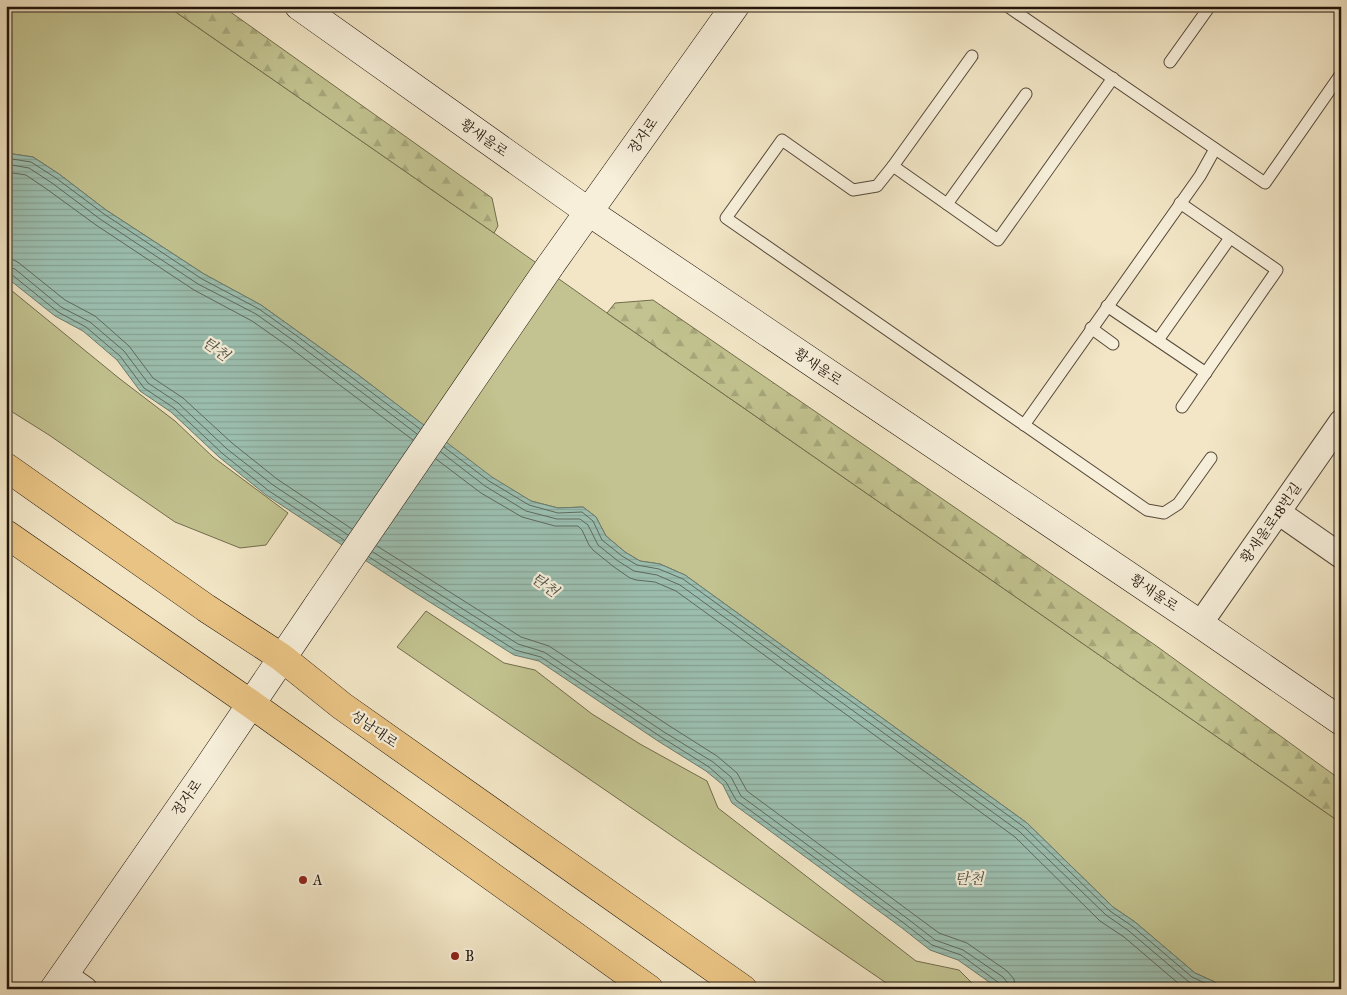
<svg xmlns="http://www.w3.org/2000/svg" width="1347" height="995" font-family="'IM FELL Great Primer','Noto Serif KR',serif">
	<defs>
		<pattern id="forest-firs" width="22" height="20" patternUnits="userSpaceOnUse" patternTransform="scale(1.25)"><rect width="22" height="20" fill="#c2c390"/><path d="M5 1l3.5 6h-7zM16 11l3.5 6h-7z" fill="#a6a77b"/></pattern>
		<pattern id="water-rules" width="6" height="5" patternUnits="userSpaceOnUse" patternTransform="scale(1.25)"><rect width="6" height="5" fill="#9cc0b1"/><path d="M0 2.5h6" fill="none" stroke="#86a497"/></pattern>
	</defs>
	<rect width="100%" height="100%" fill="#f2e6c6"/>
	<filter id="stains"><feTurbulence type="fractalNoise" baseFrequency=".004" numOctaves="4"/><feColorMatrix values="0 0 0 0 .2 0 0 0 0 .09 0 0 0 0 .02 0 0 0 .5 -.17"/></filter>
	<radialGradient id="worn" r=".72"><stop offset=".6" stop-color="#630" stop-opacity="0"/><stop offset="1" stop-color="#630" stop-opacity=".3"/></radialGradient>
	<g fill="#c2c390" stroke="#726c4d">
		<path d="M6,6H167L494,233L607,313L1341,823V989H1220L1215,982L1195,973L1135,922L1113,907L1027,823L685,575L660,564L640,561L625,552L606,536L596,517L583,507L558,508L531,501L491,477L357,374L261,305L204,274L106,210L59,174L33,157L6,153Z"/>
		<path d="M6,286L120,379L175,421L213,457L288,513L266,545L240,548L175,522L49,435L6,408Z"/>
		<path d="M426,611L504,663L535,670L592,714L640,744L707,781L718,808L916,961L959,970L978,989H895L397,647Z"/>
	</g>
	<g fill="url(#forest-firs)" stroke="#726c4d">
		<path d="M167,6H222L492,198L498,226L494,233Z"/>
		<path d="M653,300L1155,645L1341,780V823L607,313L615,303Z"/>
	</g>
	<path fill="url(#water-rules)" stroke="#6b7b6e" d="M6,153L33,157L59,174L106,210L204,274L261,305L357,374L492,477L531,501L558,508L583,507L596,517L606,536L625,552L640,561L660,564L685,575L1027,823L1113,907L1135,922L1195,973L1215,982L1220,989H999L958,960L930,950L902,928L732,803L723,785L706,771L658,741L539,661L514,655L409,589L266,495L219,457L171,412L140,391L117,360L83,331L55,316L6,277Z"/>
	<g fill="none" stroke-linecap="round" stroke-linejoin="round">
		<g stroke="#5e6a5e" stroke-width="1">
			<path d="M6,158L31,162L56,178L104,214L202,279L259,309L297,336L420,429"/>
			<path d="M6,164L29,168L52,183L100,219L198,284L256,314L294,341L417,434"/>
			<path d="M6,172L26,175L48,190L96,225L194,290L252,321L289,347L413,440"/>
			<path d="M6,259L14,260L19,263L65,300L95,316L129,346L153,378L183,398L232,443L277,479L352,529"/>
			<path d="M6,267L15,269L61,307L90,322L124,351L148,383L178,403L227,449L273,485L348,535"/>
			<path d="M6,273L11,274L58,312L86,327L120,356L144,388L174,408L223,454L269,491L344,540"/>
			<path d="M444,447L489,481L529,505L558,513L582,512L593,521L602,540L622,556L637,565L659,569L683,579L1024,827L1110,911L1132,926L1192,977L1211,986L1214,989"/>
			<path d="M441,452L485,486L526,511L557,519H580L588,525L598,545L618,561L634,571L657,575L680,585L1020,832L1106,915L1129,931L1189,982L1203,989"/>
			<path d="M436,459L481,493L522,517L555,526H578L582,530L589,545L593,550L614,567L630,578L636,580L655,582L676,591L1015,837L1100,921L1124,937L1185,989"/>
			<path d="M377,546L521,637L549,646L668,725L717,756L737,773L747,791L939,933L967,943L1007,971L1014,979L1015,989"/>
			<path d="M373,552L518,644L544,652L664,732L713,762L731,777L741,796L908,919L935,940L963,950L1003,977L1007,982L1008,989"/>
			<path d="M369,557L515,650L541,657L661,737L709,767L726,782L736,800L905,924L932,945L961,955L999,983L1001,989"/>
		</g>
		<defs>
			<g id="lane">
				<path d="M1007,6L1265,183L1341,74"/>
				<path d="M1170,62L1210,6"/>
				<path d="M1113,78L998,240L893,166L877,186L853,190L782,140L726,218L1147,510L1164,513L1178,504L1211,458"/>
				<path d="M893,166L972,56"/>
				<path d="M1180,203L1277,270L1182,407"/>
				<path d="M947,204L1026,94"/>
				<path d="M1107,306L1206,373"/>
				<path d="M1091,328L1113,344"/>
				<path d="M1158,340L1230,238"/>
				<path d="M1024,425L1200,176L1215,149"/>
			</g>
			<g id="street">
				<path d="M1278,512L1341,556"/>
				<path d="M1200,624L1341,422"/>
				<path d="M64,974L85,989"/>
			</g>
			<g id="secondary">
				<path d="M299,6L589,212L1200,624L1341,721"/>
				<path d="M550,266L735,6"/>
				<path d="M54,989L205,772L318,605"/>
			</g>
			<g id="primary">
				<path d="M6,467L206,608L281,657L342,706L743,989"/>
				<path d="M6,534L251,704L649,989"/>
			</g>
		</defs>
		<use href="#lane" stroke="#554839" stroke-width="13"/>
		<use href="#street" stroke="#554839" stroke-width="26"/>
		<use href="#secondary" stroke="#21140a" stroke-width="29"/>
		<use href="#primary" stroke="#21140a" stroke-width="29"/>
		<use href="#lane" stroke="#f7efda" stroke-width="11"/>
		<use href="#street" stroke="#f7efda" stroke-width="24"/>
		<use href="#secondary" stroke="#f7efda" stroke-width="28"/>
		<use href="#primary" stroke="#e9c383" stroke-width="28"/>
		<defs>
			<path id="secondary-bridge" d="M318,605L550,266"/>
		</defs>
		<use href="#secondary-bridge" stroke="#21140a" stroke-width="29" stroke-linecap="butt"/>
		<use href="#secondary-bridge" stroke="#f7efda" stroke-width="28"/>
	</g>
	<g fill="#8f2418" stroke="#f7efda" stroke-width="2">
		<circle cx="303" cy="880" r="5"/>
		<circle cx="455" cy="956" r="5"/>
	</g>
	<g text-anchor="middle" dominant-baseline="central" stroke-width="4.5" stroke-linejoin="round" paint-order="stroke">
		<g font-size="14" fill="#21140a" stroke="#f7efda">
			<text transform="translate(643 136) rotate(-55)">정자로</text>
			<text transform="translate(484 138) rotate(35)">황새울로</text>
			<text transform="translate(818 367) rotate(34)">황새울로</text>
			<text transform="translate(1271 523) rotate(-55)">황새울로18번길</text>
			<text transform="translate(1154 593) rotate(34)">황새울로</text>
			<text transform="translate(374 729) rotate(35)">성남대로</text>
			<text transform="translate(187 798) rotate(-55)">정자로</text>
		</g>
		<g font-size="14" fill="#21140a" stroke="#f7efda" text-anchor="start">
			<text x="313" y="880">A</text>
			<text x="465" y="956">B</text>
		</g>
		<g font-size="15" font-style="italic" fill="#4c5044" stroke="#f7efda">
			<text transform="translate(216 349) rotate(36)">탄천</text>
			<text transform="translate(545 585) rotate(36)">탄천</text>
			<text x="969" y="879">탄천</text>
		</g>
	</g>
	<rect width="1347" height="995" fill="none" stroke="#f2e6c6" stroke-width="25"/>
	<rect x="8" y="8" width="1332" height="980" fill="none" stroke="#21140a" stroke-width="2.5"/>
	<rect x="12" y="12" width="1322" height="970" fill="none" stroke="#21140a"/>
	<rect width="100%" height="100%" filter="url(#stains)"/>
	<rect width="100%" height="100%" fill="url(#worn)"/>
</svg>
